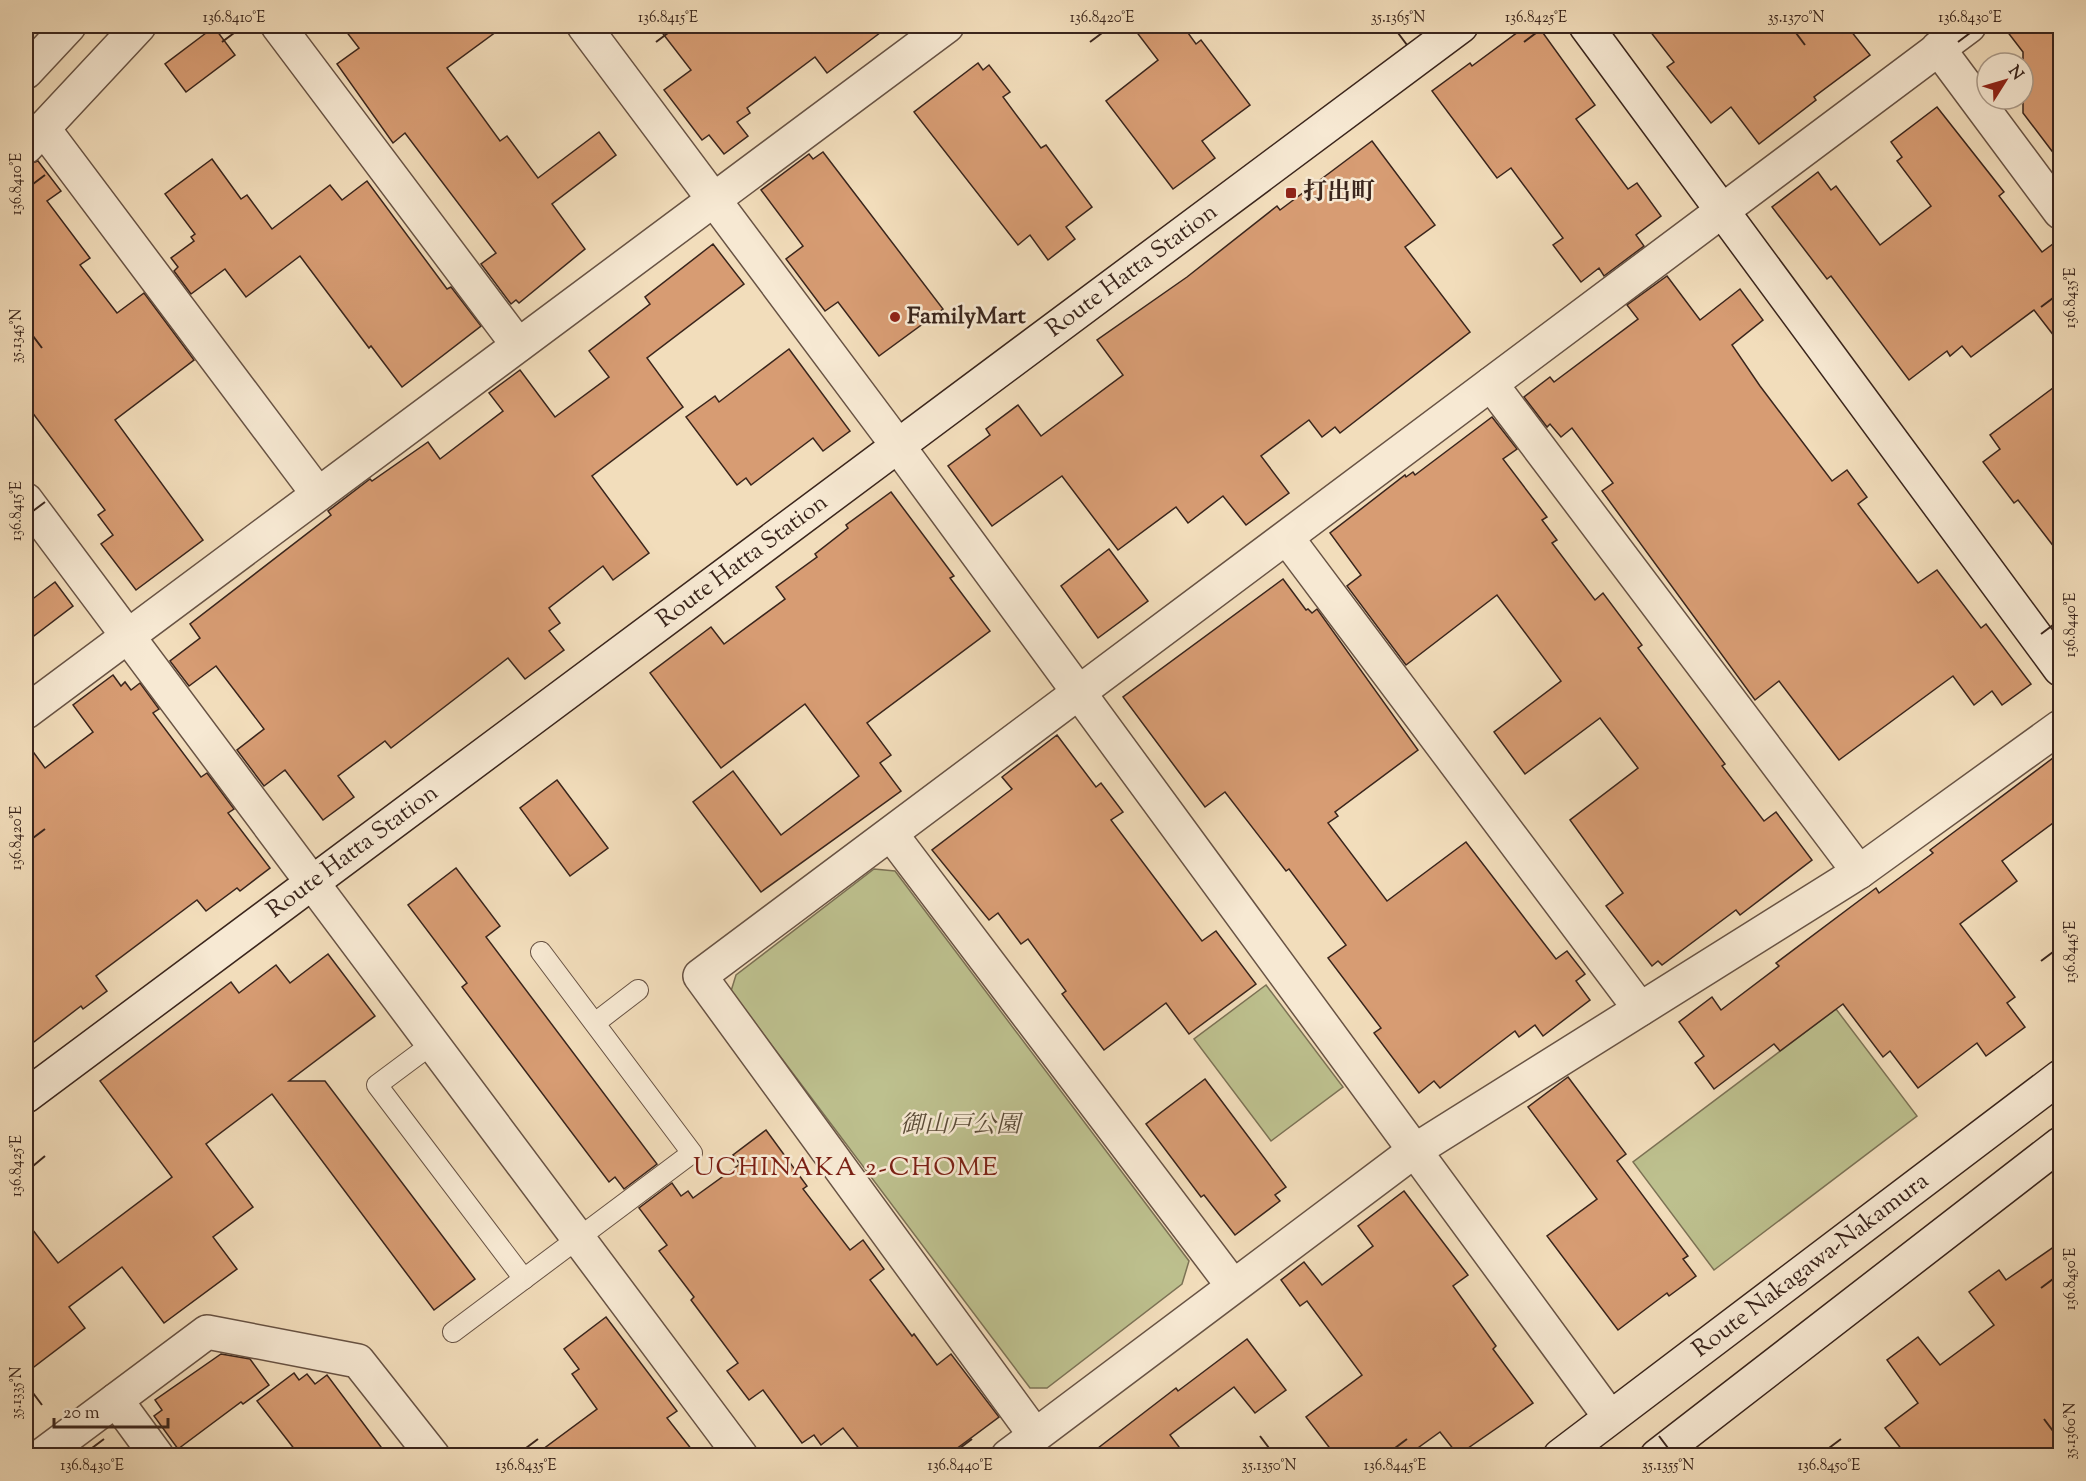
<svg xmlns="http://www.w3.org/2000/svg" width="2086" height="1481" font-family="'Sorts Mill Goudy','Noto Serif JP',serif">
	<rect width="100%" height="100%" fill="#f2ddbb"/>
	<filter id="stains"><feTurbulence type="fractalNoise" baseFrequency=".00333" numOctaves="4"/><feColorMatrix values="0 0 0 0 .2 0 0 0 0 .09 0 0 0 0 .02 0 0 0 .5 -.17"/></filter>
	<radialGradient id="worn" r=".72"><stop offset=".6" stop-color="#630" stop-opacity="0"/><stop offset="1" stop-color="#630" stop-opacity=".3"/></radialGradient>
	<g fill="#bdc08e" stroke="#7c7255" stroke-width="1.5">
		<path d="M874,869L895,871L1189,1261L1182,1284L1047,1388H1030L731,991L736,975Z"/>
		<path d="M1266,985L1343,1087L1271,1141L1194,1039Z"/>
		<path d="M1836,1009L1917,1116L1714,1270L1633,1162Z"/>
	</g>
	<g fill="#d79c73" stroke="#3a251c" stroke-width="1.5">
		<path d="M342,26H504L447,68L500,141L507,136L538,178L599,132L616,155L552,204L585,249L519,303L516,300L511,304L481,264L496,253L405,133L393,143L337,64L359,48Z"/>
		<path d="M657,26H889L827,73L815,57L747,108L750,113L737,122L748,136L724,154L709,135L702,140L664,90L691,70Z"/>
		<path d="M1132,26H1183L1196,44L1201,40L1250,105L1202,141L1215,158L1173,189L1106,101L1158,60Z"/>
		<path d="M1526,26H1538L1595,105L1576,119L1628,189L1637,183L1661,216L1636,235L1644,246L1604,276L1599,268L1581,282L1553,245L1563,238L1511,168L1497,178L1432,91L1470,63L1472,66Z"/>
		<path d="M1646,26H1847L1870,55L1814,97L1816,100L1759,144L1731,107L1711,123L1667,67L1674,62Z"/>
		<path d="M2003,26H2061V163L2023,113V52Z"/>
		<path d="M214,27L235,55L186,92L165,64Z"/>
		<path d="M978,63L983,70L989,65L1010,92L1003,97L1041,148L1046,145L1092,207L1066,227L1075,239L1048,260L1030,235L1018,245L914,112Z"/>
		<path d="M1937,107L2004,192L1999,196L2042,252L2061,238V345L2034,310L1971,357L1962,346L1950,356L1947,351L1909,380L1831,276L1827,279L1772,207L1818,172L1831,190L1836,186L1880,245L1931,206L1897,161L1902,157L1891,142Z"/>
		<path d="M1372,141L1435,225L1405,247L1470,332L1340,433L1335,427L1322,437L1309,420L1261,456L1289,493L1246,525L1223,496L1188,523L1176,507L1118,550L1062,476L992,526L948,466L990,435L986,429L1018,405L1041,436L1123,375L1097,340L1187,277L1277,206L1280,210Z"/>
		<path d="M823,152L943,309L879,356L838,302L825,311L786,259L803,246L761,190L809,154L813,159Z"/>
		<path d="M212,159L241,199L247,195L272,229L330,185L342,200L367,181L447,289L451,287L481,326L402,387L371,346L369,348L300,256L246,297L225,269L191,294L174,271L178,267L171,258L194,241L191,237L195,234L165,194Z"/>
		<path d="M38,161L61,191L47,201L90,258L80,265L117,313L144,293L194,360L115,420L203,540L136,590L101,544L113,535L98,515L105,510L26,404V165Z"/>
		<path d="M713,244L744,284L647,358L683,407L592,476L649,553L613,580L603,566L549,608L560,623L549,631L564,650L525,679L508,658L391,748L385,741L338,776L354,797L323,820L285,770L264,786L237,750L264,729L216,666L189,686L170,661L200,638L190,624L331,515L328,511L370,479L372,481L428,442L440,459L503,411L489,393L520,370L555,417L609,377L589,351L650,304L645,297Z"/>
		<path d="M1667,276L1700,320L1740,289L1763,320L1732,345L1760,386L1832,481L1847,470L1867,497L1858,504L1918,583L1937,570L1981,628L1986,624L2031,684L2002,705L1992,691L1974,705L1953,676L1839,760L1779,681L1755,700L1602,491L1613,483L1572,428L1561,437L1550,424L1547,427L1524,397L1550,377L1554,382L1638,319L1627,305Z"/>
		<path d="M789,349L850,431L823,451L813,438L751,485L746,478L737,485L686,417L715,396L719,402Z"/>
		<path d="M2061,382V556L2018,500L2014,503L1983,462L2000,449L1990,435Z"/>
		<path d="M1492,417L1517,449L1503,459L1547,517L1542,520L1557,540L1552,543L1595,600L1603,593L1642,645L1638,648L1725,764L1722,766L1764,821L1776,812L1812,860L1740,915L1736,910L1662,965L1658,961L1652,966L1606,906L1623,893L1570,820L1638,768L1600,718L1525,774L1494,732L1561,681L1497,595L1406,665L1347,586L1361,575L1330,533L1405,475L1406,477L1413,472L1415,475Z"/>
		<path d="M891,492L954,576L950,578L990,631L867,723L891,755L880,763L901,791L761,892L693,802L733,771L781,835L859,776L805,704L721,768L650,673L711,627L724,644L785,599L776,587L817,557L815,554L848,528L846,525Z"/>
		<path d="M1109,549L1148,601L1098,638L1061,586Z"/>
		<path d="M1283,579L1306,610L1308,609L1312,613L1317,609L1418,750L1335,812L1338,816L1328,823L1387,901L1466,842L1556,959L1567,951L1585,974L1576,981L1590,1000L1543,1036L1535,1025L1519,1037L1515,1031L1440,1088L1434,1081L1419,1093L1374,1033L1381,1028L1328,958L1346,945L1289,869L1286,871L1225,792L1205,807L1123,697Z"/>
		<path d="M55,582L73,606L26,642V604Z"/>
		<path d="M113,675L121,686L125,682L131,690L140,683L159,709L153,713L201,777L207,773L234,809L228,813L270,868L240,891L237,888L206,911L197,900L96,976L107,991L83,1009L81,1006L26,1048V742L45,768L93,732L73,705Z"/>
		<path d="M1057,735L1096,787L1101,783L1123,812L1111,820L1202,941L1216,931L1256,984L1189,1034L1166,1003L1104,1050L1062,994L1066,991L1028,939L1021,944L998,913L989,920L932,850L1012,789L1002,777Z"/>
		<path d="M2061,752V817L2002,861L2017,881L1960,924L2015,997L2007,1003L2025,1027L1986,1056L1977,1043L1918,1088L1890,1051L1883,1057L1843,1004L1780,1051L1774,1044L1714,1089L1695,1063L1704,1056L1679,1022L1712,997L1721,1010L1779,966L1776,963L1876,888L1879,893L1933,853L1930,850Z"/>
		<path d="M557,780L608,848L570,876L520,808Z"/>
		<path d="M456,868L500,926L486,937L657,1164L624,1189L615,1177L609,1182L462,987L467,983L408,905Z"/>
		<path d="M328,954L375,1016L289,1081H325L475,1279L434,1310L272,1094L206,1144L253,1207L213,1237L237,1269L164,1323L122,1267L69,1307L85,1328L26,1373V1221L58,1263L172,1177L100,1081L231,982L239,993L276,965L290,983Z"/>
		<path d="M1568,1077L1626,1154L1617,1161L1688,1256L1683,1259L1696,1276L1669,1296L1667,1293L1618,1330L1547,1236L1597,1199L1528,1107Z"/>
		<path d="M1205,1079L1286,1187L1275,1195L1280,1201L1235,1235L1204,1195L1201,1197L1146,1124Z"/>
		<path d="M766,1130L807,1186L803,1189L850,1250L863,1240L884,1269L870,1280L912,1336L914,1334L937,1365L951,1354L999,1417L948,1455H864L843,1428L821,1445L814,1435L802,1443L763,1390L749,1400L727,1371L738,1363L691,1300L694,1297L659,1251L667,1245L639,1208L672,1183L681,1196L688,1191L693,1198L740,1164L733,1155Z"/>
		<path d="M1404,1191L1468,1275L1453,1286L1496,1346L1493,1349L1533,1403L1458,1455L1440,1432L1408,1455H1335L1306,1417L1362,1375L1307,1301L1300,1306L1281,1280L1304,1262L1322,1285L1373,1246L1358,1226Z"/>
		<path d="M2061,1242V1455H1906L1885,1428L1918,1403L1887,1360L1918,1337L1940,1365L1994,1325L1969,1292L1999,1270L2006,1280Z"/>
		<path d="M606,1317L677,1411L667,1418L696,1455H535L597,1409L572,1374L579,1369L564,1349Z"/>
		<path d="M1247,1339L1286,1390L1255,1413L1234,1387L1170,1435L1185,1455H1089L1176,1388L1178,1391Z"/>
		<path d="M221,1354L250,1359L269,1385L243,1404L241,1402L178,1449L154,1416L162,1410L155,1400Z"/>
		<path d="M294,1373L299,1380L307,1374L315,1384L327,1375L387,1455H299L257,1401Z"/>
	</g>
	<g fill="none" stroke-linecap="round" stroke-linejoin="round">
		<defs>
			<g id="lane">
				<path d="M595,1023L638,990"/>
				<path d="M432,1044L377,1085L524,1279"/>
				<path d="M453,1332L692,1153L541,952"/>
			</g>
			<g id="street">
				<path d="M278,26L518,345"/>
				<path d="M584,26L898,446L1610,1417"/>
				<path d="M1938,48L2060,212"/>
				<path d="M26,72L69,26"/>
				<path d="M43,128L318,494"/>
				<path d="M26,147L139,26"/>
				<path d="M1491,384L1859,872"/>
				<path d="M26,500L741,1456"/>
				<path d="M1287,538L1640,1009"/>
				<path d="M26,712L947,26"/>
				<path d="M891,834L1233,1286"/>
				<path d="M116,1400L157,1456"/>
				<path d="M1035,1435L700,976L1969,26"/>
				<path d="M41,1456L207,1332L358,1361L433,1456"/>
				<path d="M1008,1456L1414,1151L1859,872L2060,727"/>
			</g>
			<g id="secondary">
				<path d="M1586,26L2060,669"/>
				<path id="s1" d="M26,1096L1461,26"/>
				<path id="s2" d="M1560,1456L2060,1077"/>
				<path d="M1657,1456L2060,1144"/>
			</g>
		</defs>
		<use href="#lane" stroke="#685344" stroke-width="22"/>
		<use href="#street" stroke="#685344" stroke-width="36"/>
		<use href="#secondary" stroke="#3a251c" stroke-width="36"/>
		<use href="#lane" stroke="#f7e9d3" stroke-width="20"/>
		<use href="#street" stroke="#f7e9d3" stroke-width="33"/>
		<use href="#secondary" stroke="#f7e9d3" stroke-width="33"/>
	</g>
	<path fill="none" stroke="#3a251c" stroke-width="2" d="M1398,33L1407,45M1796,33L1805,45M222,42L234,33M656,42L668,33M1090,42L1102,33M1524,42L1536,33M1958,42L1970,33M33,184L45,175M2041,307L2053,298M33,336L42,348M33,511L45,502M2041,634L2053,625M33,838L45,829M2041,961L2053,952M33,1166L45,1156M2041,1288L2053,1279M33,1393L42,1405M2044,1419L2053,1431M1260,1436L1269,1448M1659,1436L1668,1448M92,1448L104,1439M526,1448L538,1439M960,1448L972,1439M1395,1448L1407,1439M1829,1448L1841,1439"/>
	<g fill="#8f2418" stroke="#f7e9d3" stroke-width="2">
		<rect x="1285" y="187" width="12" height="12" rx="3"/>
		<circle cx="895" cy="317" r="6"/>
	</g>
	<g text-anchor="middle" dominant-baseline="central" stroke-width="5" stroke-linejoin="round" paint-order="stroke">
		<g font-size="24" font-weight="bold" fill="#3a251c" stroke="#f7e9d3" text-anchor="start">
			<text x="1303" y="193">打出町</text>
			<text x="907" y="317">FamilyMart</text>
		</g>
		<g font-size="24" fill="#3a251c" stroke="#f7e9d3">
			<text stroke="none"><textPath href="#s1" startOffset="1380">Route Hatta Station</textPath></text>
			<text stroke="none"><textPath href="#s1" startOffset="894">Route Hatta Station</textPath></text>
			<text stroke="none"><textPath href="#s1" startOffset="408">Route Hatta Station</textPath></text>
			<text stroke="none"><textPath href="#s2" startOffset="315">Route Nakagawa-Nakamura</textPath></text>
		</g>
		<g font-size="24" font-style="italic" fill="#5b4c38" stroke="#f7e9d3">
			<text x="960" y="1126">御山戸公園</text>
		</g>
		<g font-size="26" letter-spacing="1.5" fill="#7a1f14" stroke="#f7e9d3">
			<text x="846" y="1168">UCHINAKA 2-CHOME</text>
		</g>
	</g>
	<rect width="2086" height="1481" fill="none" stroke="#f2ddbb" stroke-width="66"/>
	<g transform="translate(2005 81) rotate(53)"><circle r="28" fill="#f7e9d3" stroke="#ab9b8a" stroke-width="1.5"/>
	<path d="M0-4.5L10 22L0 15L-10 22Z" fill="#8f2418"/>
	<text y="-9" font-size="16" font-weight="bold" text-anchor="middle" fill="#3a251c">N</text>
	</g>
	<path d="M54 1418v9h114v-9" fill="none" stroke="#3a251c" stroke-width="3"/>
	<text x="63" y="1418" font-size="18" fill="#3a251c" stroke="#f7e9d3" stroke-width="4.5" paint-order="stroke">20 m</text>
	<rect x="33" y="33" width="2020" height="1415" fill="none" stroke="#3a251c" stroke-width="2"/>
	<g font-size="15" text-anchor="middle" fill="#3a251c">
		<text x="234" y="22">136.8410°E</text>
		<text x="668" y="22">136.8415°E</text>
		<text x="1102" y="22">136.8420°E</text>
		<text x="1398" y="22">35.1365°N</text>
		<text x="1536" y="22">136.8425°E</text>
		<text x="1796" y="22">35.1370°N</text>
		<text x="1970" y="22">136.8430°E</text>
		<text transform="translate(16 184) rotate(-90)" y="5">136.8410°E</text>
		<text transform="translate(2070 298) rotate(-90)" y="5">136.8435°E</text>
		<text transform="translate(16 336) rotate(-90)" y="5">35.1345°N</text>
		<text transform="translate(16 511) rotate(-90)" y="5">136.8415°E</text>
		<text transform="translate(2070 625) rotate(-90)" y="5">136.8440°E</text>
		<text transform="translate(16 838) rotate(-90)" y="5">136.8420°E</text>
		<text transform="translate(2070 952) rotate(-90)" y="5">136.8445°E</text>
		<text transform="translate(16 1166) rotate(-90)" y="5">136.8425°E</text>
		<text transform="translate(2070 1279) rotate(-90)" y="5">136.8450°E</text>
		<text transform="translate(16 1393) rotate(-90)" y="5">35.1335°N</text>
		<text transform="translate(2070 1431) rotate(-90)" y="5">35.1360°N</text>
		<text x="92" y="1470">136.8430°E</text>
		<text x="526" y="1470">136.8435°E</text>
		<text x="960" y="1470">136.8440°E</text>
		<text x="1269" y="1470">35.1350°N</text>
		<text x="1395" y="1470">136.8445°E</text>
		<text x="1668" y="1470">35.1355°N</text>
		<text x="1829" y="1470">136.8450°E</text>
	</g>
	<rect width="100%" height="100%" filter="url(#stains)"/>
	<rect width="100%" height="100%" fill="url(#worn)"/>
</svg>
